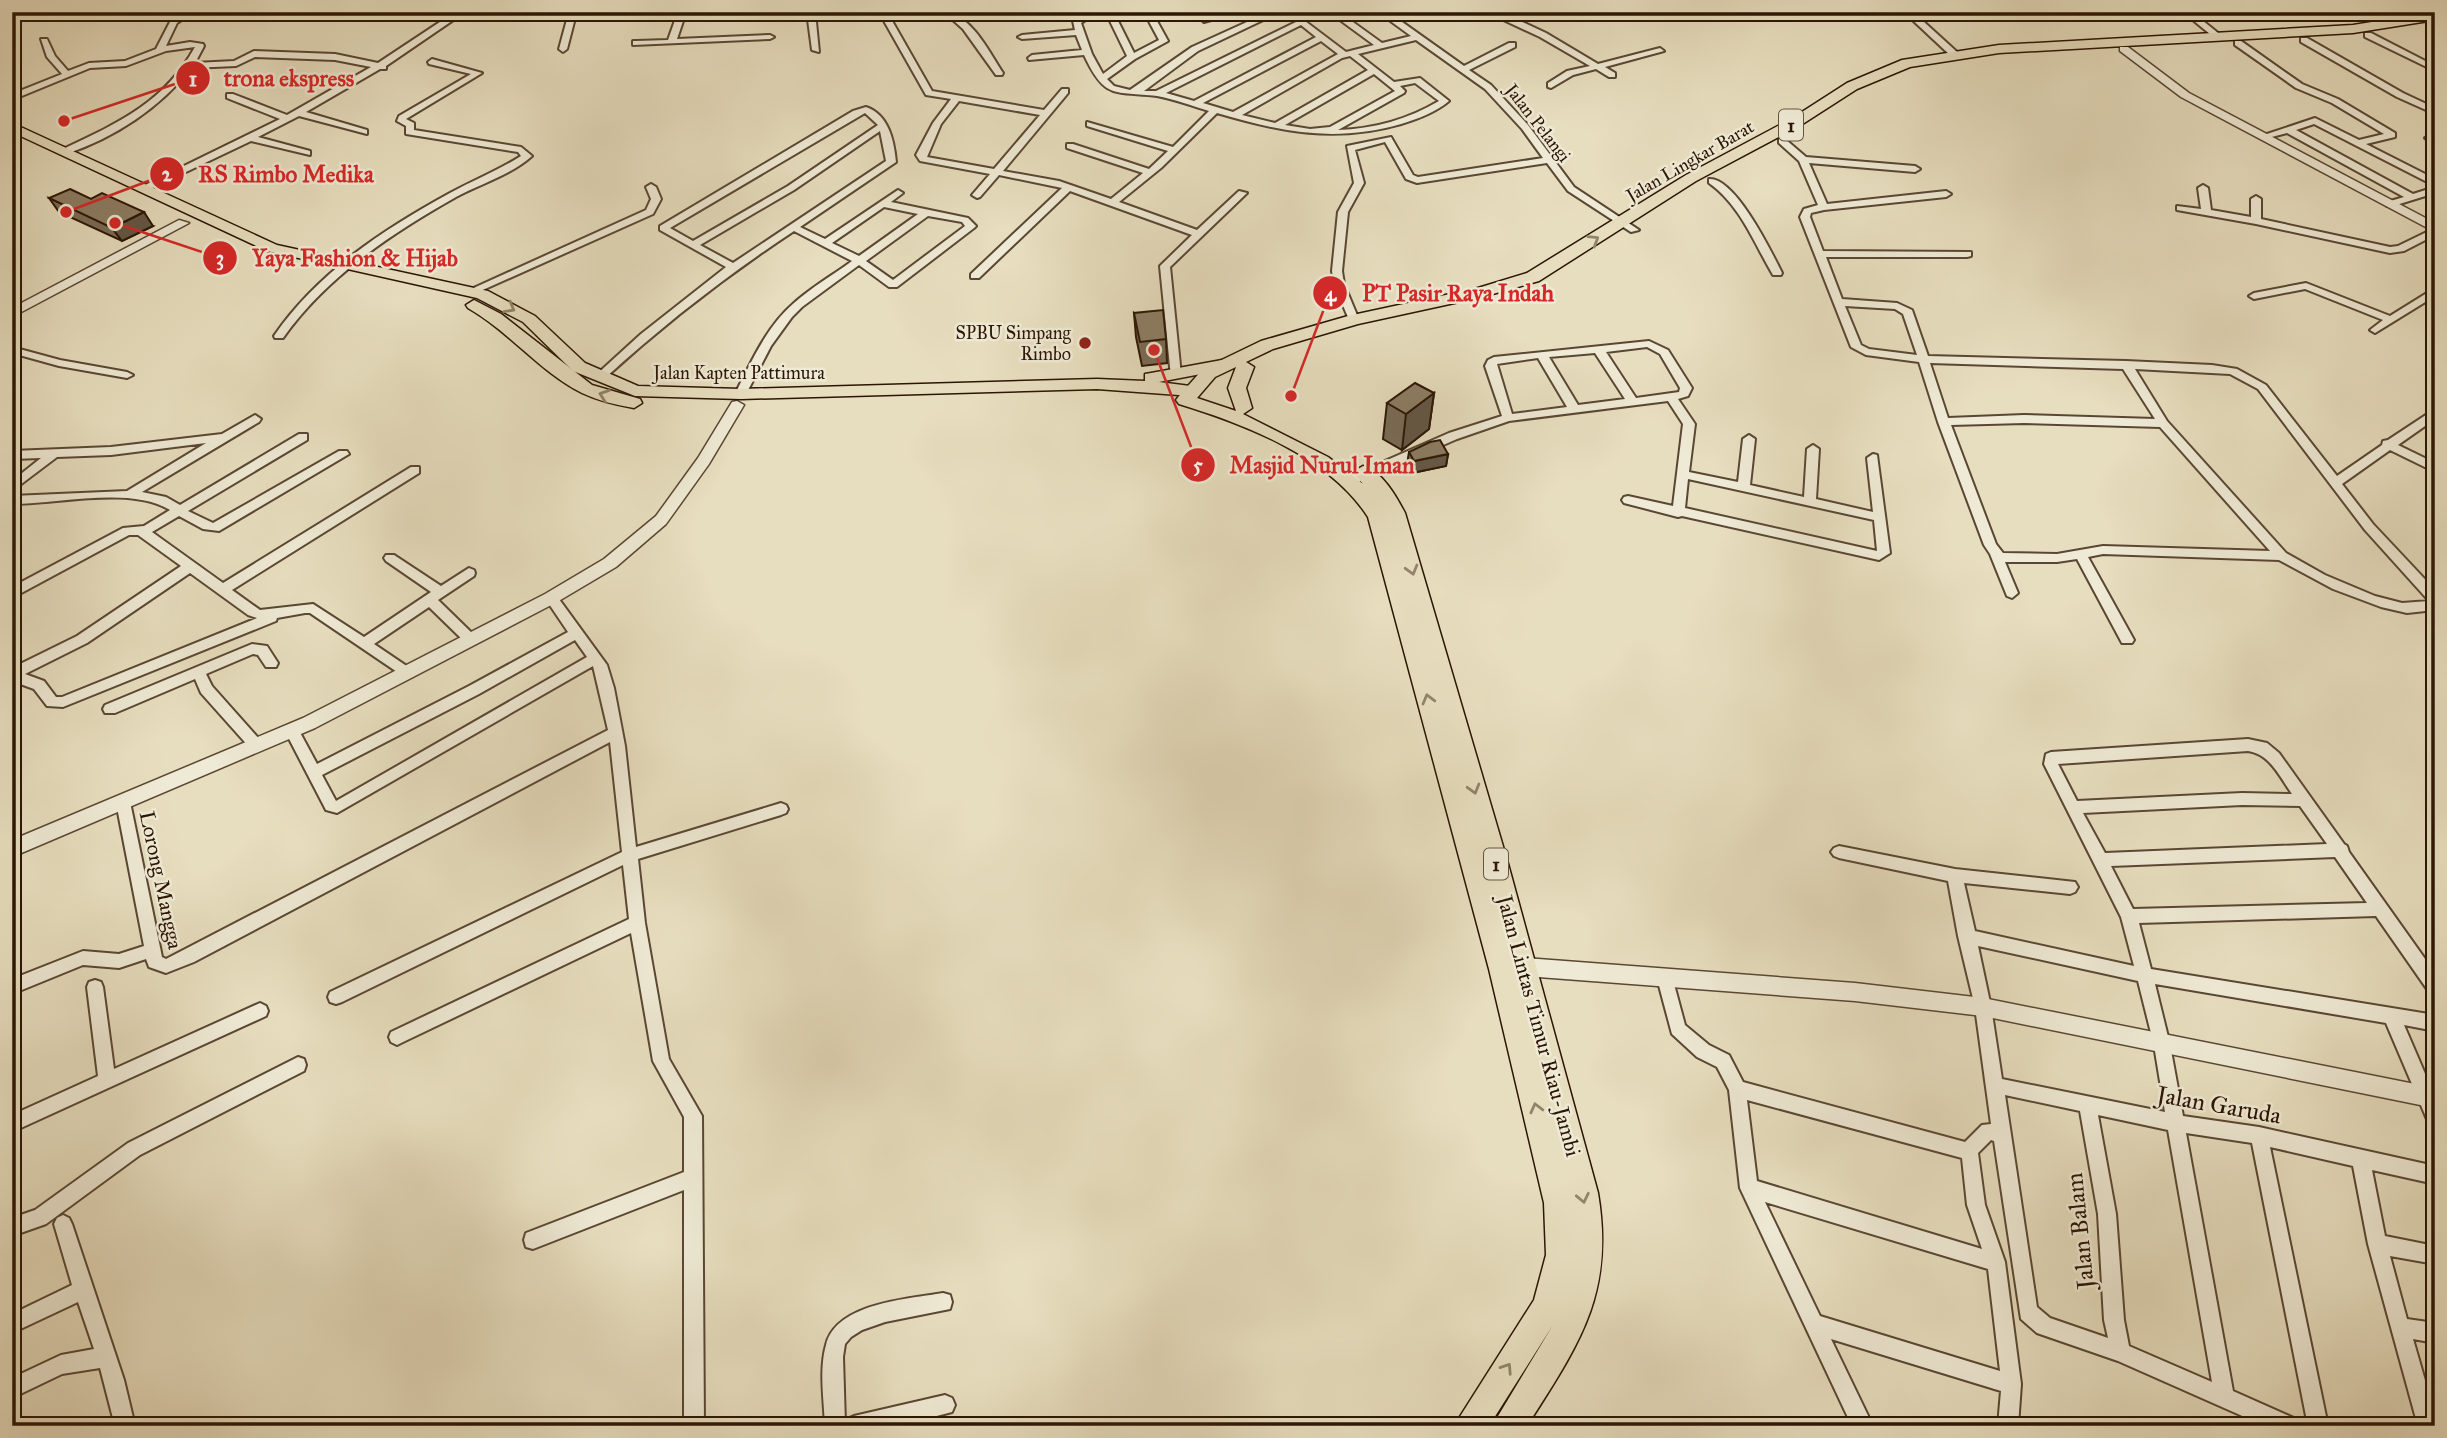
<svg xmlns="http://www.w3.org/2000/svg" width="2447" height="1438" font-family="'IM FELL Great Primer',serif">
	<rect width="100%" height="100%" fill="#e7debf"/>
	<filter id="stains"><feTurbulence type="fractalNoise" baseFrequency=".00286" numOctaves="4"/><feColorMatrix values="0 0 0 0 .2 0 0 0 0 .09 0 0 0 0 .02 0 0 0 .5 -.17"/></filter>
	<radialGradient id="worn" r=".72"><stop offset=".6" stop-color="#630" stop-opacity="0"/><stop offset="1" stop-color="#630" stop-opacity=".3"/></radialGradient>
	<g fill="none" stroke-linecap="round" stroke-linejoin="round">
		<defs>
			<g id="minor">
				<path d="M183,12H193L177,23L166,46L190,42L203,44L204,46L195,63L234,61L254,51L335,54L378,63L455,12H465L386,66V69H380L306,112L367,130V134L299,116L258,137L310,151V155L251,141L144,192L141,191V187L280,119L227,98V94H233L287,115L371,67L335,60L255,57L236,66L191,68C160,108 114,138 66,154L61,151L63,149C118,123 164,103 195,47L166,51L126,66L90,68L12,100V94L62,74L47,57L41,39H47L55,56L68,71L89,63L125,61L156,49L171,20Z"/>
				<path d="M569,12L577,13L655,12L651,14L575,18L567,49L563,52L559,49Z"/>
				<path d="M678,12H686L677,39L770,35L774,37L770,39L633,45V41H636L668,40Z"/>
				<path d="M807,12H815L819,52L812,50Z"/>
				<path d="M879,12H887L932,91L1044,110L1062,89H1068V93L1003,171L1059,181L1111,199L1143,173L1067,148V144H1073L1149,169L1168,151L1087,126V122L1173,147L1209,111C1192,106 1174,99 1157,96C1114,91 1105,100 1084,55L1029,60L1028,58L1032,55L1082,50L1076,35L1022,39L1018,37L1022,35L1075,30L1071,12H1079L1080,17L1088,12H1098L1081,23L1092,54L1103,74L1127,56L1110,21L1119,12H1128L1118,21L1134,53L1159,40L1144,12H1152L1168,41L1135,59L1107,79L1114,86L1130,90L1192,47L1269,12H1280L1198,51L1144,91H1156L1296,22L1284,12H1293L1346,52L1374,45L1329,12H1339L1382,43L1411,36L1378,12H1388L1464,66L1509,43H1515V47L1469,70L1491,85L1528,125L1574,187L1639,230L1631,232L1568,191L1547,163L1417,183L1406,179L1385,142L1355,150L1364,183L1348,212L1342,271L1344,284L1359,320L1354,323L1350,322L1334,284L1332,271L1338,212L1354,183L1347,146L1391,137L1413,175L1418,177L1543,158L1522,129L1485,89L1416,40L1358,54L1394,82L1420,78L1449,101C1436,112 1418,119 1401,124C1335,143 1281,132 1217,113L1161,168L1119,202L1197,230L1239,191L1247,193L1170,267L1181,375L1179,377H1171L1160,266L1192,235L1070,191L979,278H971V274L1062,188L999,175L980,197L977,198L972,195L990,174L920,161L916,155L933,123L951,99L926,95ZM1301,25L1316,37L1194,101L1166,93ZM1321,41L1338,54L1233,112L1203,103ZM1350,56L1368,70L1275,123L1242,115L1342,58ZM1374,74L1395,91L1330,127L1310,129L1285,125ZM1415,83L1439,101C1409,119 1373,129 1338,130L1404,93L1405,91L1400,86ZM959,101L1040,115L994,169L927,157L941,124Z"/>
				<path d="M933,12C939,12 945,11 950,13C975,21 990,54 1003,73L1002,75H996L963,29L954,21Z"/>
				<path d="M1193,12H1202L1206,17L1225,12H1240L1204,22Z"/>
				<path d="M1904,12H1913L1957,52V56H1951Z"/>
				<path d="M2183,12H2192L2223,37L2216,39Z"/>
				<path d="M1497,13H1503L1546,33L1598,64L1660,48L1664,51L1605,67L1615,73V77H1609L1596,69L1573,75L1551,88L1548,87V83L1567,71L1590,66L1540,37L1497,17Z"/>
				<path d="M2365,33H2371L2435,66V71L2365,37Z"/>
				<path d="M2301,38H2307L2403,93L2435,108V114L2397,97L2301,42Z"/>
				<path d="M2235,41H2241L2302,84L2338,99L2395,133V137L2366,144L2435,179V186L2314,124L2296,130L2413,194L2435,187V193L2393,206H2387V202L2404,197L2287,133L2264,139V135L2315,118L2359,140L2384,134L2332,103L2296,88L2235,45Z"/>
				<path d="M432,59L482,73L406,119L414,123V130L521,147L532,156C511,175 480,184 456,197C392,233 326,277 283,338H275L274,336C317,273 384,229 450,193C474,180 499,170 521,156L518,152L406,134V126L397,121L399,116L471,74L429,64L428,62Z"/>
				<path d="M866,107C889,115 894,141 896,162L800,227L825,239L898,190L903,193L891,202L968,218L976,226L974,228L897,287H889L859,265L802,307L792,317L771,346L745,396H737L735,394C751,362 767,326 794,303C812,287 833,275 852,261L794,231C726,276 663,325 604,379H596V375L641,334L726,267L660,230V226L853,111ZM865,113L878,125L788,186L693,241L670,228ZM880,131L886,161L733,263L700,245L794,190ZM884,207L918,214L859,256L832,243ZM928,216L962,222L965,226L893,280L866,261Z"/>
				<path d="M2430,135L2435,137V145L2425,138Z"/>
				<path d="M1779,139H1785L1806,157L1915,166L1920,169L1915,172L1809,163L1827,204L1946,191L1951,194L1946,197L1824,210L1811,213L1810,217L1823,251L1971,252V256L1967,257H1826L1842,299L1897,303L1912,310L1928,356L2126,361L2212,365L2237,369L2266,385L2337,476L2382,445L2383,441L2388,440L2435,409V419L2398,445L2435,463V472L2390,450L2342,484L2373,524L2435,590V610L2407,613L2381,607L2333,589L2279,560L2103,554L2088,557L2134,640L2132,643H2122L2077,559L2057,562H2005L2018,593L2012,598L2007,596L1990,554L1984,545L1938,422L1919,362L1866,355L1851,347L1800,217L1804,209L1818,205L1799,161L1779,143ZM1845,306L1895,309L1903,314L1917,355L1869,349L1861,345ZM1930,363L2123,369L2155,419L2024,415L1948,418ZM2135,369L2230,374L2258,389L2365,530L2429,601L2402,603L2375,596L2325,575L2286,553L2167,421ZM2024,423L2160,427L2270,551L2103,546L2057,554L2003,553L1996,544L1951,425Z"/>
				<path d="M1709,179C1735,177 1771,251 1782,273L1781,275H1773C1754,243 1741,206 1709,183Z"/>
				<path d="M651,184L656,187L661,199L653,214L476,293H468L467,291L646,210L651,199L646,187Z"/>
				<path d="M2203,185L2208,188L2211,210L2251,217V199L2256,196L2261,199V219L2390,247L2398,246L2435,228V235L2404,251L2390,253L2256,224L2177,210V206L2201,209L2198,188Z"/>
				<path d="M2306,283L2390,316L2435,288V296L2375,333L2370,330L2383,320L2305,289L2254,299L2249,296L2254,293Z"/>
				<path d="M1649,341L1668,350L1692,388L1688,396L1678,399L1695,424L1689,472L1738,482L1743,439L1749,435L1755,439L1750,485L1804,497L1807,449L1813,445L1819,449L1816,499L1873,512L1867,458L1873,454L1877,455L1890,553L1879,560L1682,516L1678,517L1624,503L1622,500L1624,497L1628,496L1673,506L1683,424L1668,401L1509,421L1457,439L1354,484L1350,485L1344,481L1346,478L1449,433L1502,416L1485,366L1488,360L1494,357ZM1647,347L1660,354L1680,388L1679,392L1636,398L1606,352ZM1595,353L1625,399L1578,405L1549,357ZM1538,358L1567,407L1512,414L1497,364ZM1688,479L1874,520L1877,551L1685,508Z"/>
				<path d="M12,347L60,360L127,372L133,375L127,378L59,366L12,353Z"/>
				<path d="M255,415L261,419L259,422L142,492L166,497L180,505L299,434H307V440L188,511L213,523L339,451H347L349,454L219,531L203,529L179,516L152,532L223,583L411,467H419V473L232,590L260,610L313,604L364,637L431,592L386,561L384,558L386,555H394L441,586L469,568L474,570L475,573L474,576L438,600L475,636L477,639L475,642H465L429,607L374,644L411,669L413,673L406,678L310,613H305L277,618L276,621L63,707L47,706L34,689L12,681V668L77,636L181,566L138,535H129L12,598V587L123,528L144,526L170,510C131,486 58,504 12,504V496L127,491L206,443L111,455L57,457L12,491V481L41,458L12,459V451L111,447L222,434ZM190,573L248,615L257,618L62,697H56L44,681L25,674L87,643Z"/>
				<path d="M551,593L556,595L607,665L614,688L625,746L636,847L781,803L786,805L788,809L786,813L781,815L638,859L645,923L669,1059L702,1116L704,1426H684V1190L533,1249L526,1247L524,1240L526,1233L684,1172V1117L653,1061L631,933L403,1042L397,1045L391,1042L389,1037L391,1032L629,919L623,865L342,1002L336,1004L330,1002L328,997L330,992L622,852L610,742L194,962L166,973L149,967L146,959L119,968L83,965L12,994V979L83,951L119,954L144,946L116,802L118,798L123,796L128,798L130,802L162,957L166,959L608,730L593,666L337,813L326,810L285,731L287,727H297L317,764L469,686L568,632L545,598ZM575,640L587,657L336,801L322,775L479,694Z"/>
				<path d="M252,644L267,646L278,663L276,667H266L258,655L253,654L206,674L212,686L261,741L263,745L261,749H251L201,693L195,679L115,713H105L103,709L105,705Z"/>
				<path d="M2248,739L2267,743L2279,753L2344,844L2347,846L2349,852L2435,973V994L2429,992L2376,916L2139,923L2151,969L2435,1015V1031L2404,1025L2435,1097V1126L2429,1124L2386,1023L2155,984L2170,1045L2183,1116L2259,1127L2435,1166V1184L2372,1170L2385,1236L2435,1246V1264L2390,1256L2407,1319L2435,1323V1343L2413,1339L2435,1415V1426H2418L2368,1244L2353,1166L2270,1147L2328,1426H2308L2252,1143L2186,1133L2233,1391L2296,1419L2299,1426H2265L2118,1361L2037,1333L2021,1319L1994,1141L1991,1140L1978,1153L1985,1205L2005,1262L2021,1384L2018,1426H1998L2001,1391L1831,1339L1873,1426H1852L1740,1188L1729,1090L1717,1067L1697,1057L1672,1034L1657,978L1659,973L1665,971L1671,973L1685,1025L1709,1045L1729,1055L1743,1082L1965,1142L1982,1125L1991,1124L1975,1007L1958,936L1948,881L1839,858L1834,856L1831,852L1834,848L1839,846L1955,869L2075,882L2078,887L2075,892L2070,894L1964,883L1975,931L2134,966L2121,917L2044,764L2046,754L2051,752ZM2248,751C2270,754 2280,777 2292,794L2242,793L2077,801L2058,764ZM2242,805L2300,806L2327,844L2105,853L2083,813ZM2335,857L2367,903L2133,909L2111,866ZM1978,946L2138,981L2154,1045L2165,1112L2002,1079L1991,1007ZM2005,1095L2080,1111L2098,1214L2104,1320L2108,1338L2050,1318L2037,1307ZM1747,1100L1962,1158L1967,1205L1982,1249L1757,1181ZM2098,1115L2168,1130L2212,1382L2129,1346L2124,1320L2116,1214ZM1765,1202L1988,1269L2000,1371L1820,1316Z"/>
				<path d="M95,980L101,982L103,987L114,1069L260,1003L266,1006L268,1011L266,1016L12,1132V1115L98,1076L87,987L89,982Z"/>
				<path d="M298,1057L304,1059L306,1065L304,1071L140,1155L46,1224L12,1236V1218L35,1210L128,1143Z"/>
				<path d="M63,1215L69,1218L72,1224L124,1380L135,1426H115L100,1368L62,1374L12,1398V1378L61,1355L94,1349L78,1302L12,1333V1314L72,1285L54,1224L57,1218Z"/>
				<path d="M943,1293L950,1295L952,1302L950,1309L885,1322L862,1330L851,1337L845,1344L843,1357L845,1424L847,1419L854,1416L945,1395L952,1398L955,1405L952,1412L898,1426H825C824,1399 819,1370 826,1345C836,1303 908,1299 943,1293Z"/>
			</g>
			<g id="tertiary">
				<path d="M2120,47H2128L2189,93L2435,223V232L2181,97L2120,51Z"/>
				<path d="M179,220L189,223L12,317V308Z"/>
				<path d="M737,401L744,405L709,464L666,524L616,567L557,602L315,728L12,857V840L303,718L545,594L604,559L656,516L698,458L732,402Z"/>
				<path d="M1525,958L1855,983L1983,998L2435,1088V1108L1983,1016L1855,1001L1525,976L1518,973L1515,967L1518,961Z"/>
			</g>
			<g id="primary">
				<path d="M12,123L277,245L488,291L535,316L585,363L638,386L741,389L1097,379L1145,381V374L1151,373L1222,360L1230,365L1222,370L1159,382L1198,387L1200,391L1192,396L1097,389L741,399L635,396L573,371L523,322L477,298L267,251L12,132Z"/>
				<path d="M474,300L501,314L592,385L640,399L642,403L634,408C616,405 599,401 582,393C540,372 510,332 468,308L466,305Z"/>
			</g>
			<path id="trunk" d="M2435,12V20L2353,33L1999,53L1910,67L1857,89L1801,125L1696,181L1539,281L1482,297L1358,324L1273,349L1246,362L1254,367L1246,388L1252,408L1243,414L1328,457L1363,484L1353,472L1363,466C1382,471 1396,496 1405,513L1507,860L1598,1193C1615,1294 1579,1344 1527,1426H1492L1553,1325L1489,1426H1454L1534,1300L1546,1255L1544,1203L1489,969L1368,517C1329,456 1244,424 1179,404L1176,400L1179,396L1203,369L1261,341L1348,316L1478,288L1527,273L1686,175L1791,119L1847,83L1902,60L1999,45L2353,25ZM1236,367L1228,388L1236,411L1197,398L1215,377Z"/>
		</defs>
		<use href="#minor" stroke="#5a4733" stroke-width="4"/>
		<use href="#tertiary" stroke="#5a4733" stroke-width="3"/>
		<use href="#primary" stroke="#2b1504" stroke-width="3"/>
		<use href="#trunk" stroke="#2b1504" stroke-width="3"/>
		<use href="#minor" fill="#efead5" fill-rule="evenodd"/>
		<use href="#tertiary" fill="#efead5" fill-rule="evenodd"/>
		<use href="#primary" fill="#e7debf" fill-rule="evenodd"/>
		<use href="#trunk" fill="#e7debf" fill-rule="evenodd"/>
	</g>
	<g fill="#796c57" stroke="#2b1504" stroke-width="2">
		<path d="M49,198L153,226L122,241L59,212Z"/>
		<path d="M1134,313L1166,339L1167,363L1142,366L1136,337Z"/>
		<path d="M1434,393L1429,429L1402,450L1383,439L1387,403Z"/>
		<path d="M1409,452L1448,454L1446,466L1412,473L1407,464Z"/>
	</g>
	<g fill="#635847" stroke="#2b1504" stroke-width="2">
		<path d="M144,212L153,226L122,241L112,228Z"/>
		<path d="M1434,393L1429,429L1402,450L1406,414Z"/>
		<path d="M1448,454L1446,466L1412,473L1414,461Z"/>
	</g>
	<g fill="#8d7e65" stroke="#2b1504" stroke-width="2">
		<path d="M70,189L91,199L102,193L144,212L112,228L49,198Z"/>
		<path d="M1163,310L1166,339L1140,342L1134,313Z"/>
		<path d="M1415,383L1434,393L1406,414L1387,403Z"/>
		<path d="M1440,440L1448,454L1414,461L1409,452L1430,442Z"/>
	</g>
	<defs><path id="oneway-chevron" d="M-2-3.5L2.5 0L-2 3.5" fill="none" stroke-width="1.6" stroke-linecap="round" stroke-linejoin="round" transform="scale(1.75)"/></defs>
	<g stroke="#92846b">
		<use href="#oneway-chevron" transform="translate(1594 240) rotate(-32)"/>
		<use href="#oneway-chevron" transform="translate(510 308) rotate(30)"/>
		<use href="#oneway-chevron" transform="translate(604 395) rotate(-161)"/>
		<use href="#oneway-chevron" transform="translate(1412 570) rotate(74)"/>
		<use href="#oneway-chevron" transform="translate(1428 699) rotate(-105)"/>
		<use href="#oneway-chevron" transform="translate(1474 789) rotate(74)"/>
		<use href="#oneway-chevron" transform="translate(1536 1108) rotate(-104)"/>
		<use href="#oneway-chevron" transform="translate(1583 1198) rotate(78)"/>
		<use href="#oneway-chevron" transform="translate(1507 1368) rotate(-57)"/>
	</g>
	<circle fill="#8f2418" stroke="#efead5" stroke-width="2.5" cx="1085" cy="343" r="7"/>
	<g text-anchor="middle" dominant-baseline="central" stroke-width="5" stroke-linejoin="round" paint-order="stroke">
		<g font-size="18" fill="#2b1504" stroke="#efead5">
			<text transform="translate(1538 123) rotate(52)">Jalan Pelangi</text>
			<text transform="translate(1690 161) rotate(-30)">Jalan Lingkar Barat</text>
			<text x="739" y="373">Jalan Kapten Pattimura</text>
		</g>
		<g font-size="18" fill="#2b1504" stroke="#efead5" text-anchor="end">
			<text x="1071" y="333">SPBU Simpang<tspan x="1071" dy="21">Rimbo</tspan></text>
		</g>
		<g fill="#efead5" stroke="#665543" stroke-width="2">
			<rect x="1779" y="109.5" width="24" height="31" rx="5"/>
			<rect x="1484" y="848.5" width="24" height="31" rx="5"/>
		</g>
		<g font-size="19" font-weight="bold" fill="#2b1504">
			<text x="1791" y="125">1</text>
			<text x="1496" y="864">1</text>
		</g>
		<g font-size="21" fill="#2b1504" stroke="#efead5">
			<text transform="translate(161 880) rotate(78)">Lorong Mangga</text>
			<text transform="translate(1539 1026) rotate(75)">Jalan Lintas Timur Riau-Jambi</text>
		</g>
		<g font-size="24" fill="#2b1504" stroke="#efead5">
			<text transform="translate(2219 1105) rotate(10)">Jalan Garuda</text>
			<text transform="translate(2080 1231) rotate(-96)">Jalan Balam</text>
		</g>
	</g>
	<path fill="none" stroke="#d62828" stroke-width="2.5" d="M64 121L193 78M66 212L167 174M115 223L220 258M1291 396L1330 293M1154 350L1198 465"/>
	<g fill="#d62828" stroke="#efead5" stroke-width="2.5">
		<circle cx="64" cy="121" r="7"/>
		<circle cx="66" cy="212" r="7"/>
		<circle cx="115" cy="223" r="7"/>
		<circle cx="1291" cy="396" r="7"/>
		<circle cx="1154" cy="350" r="7"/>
		<circle cx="193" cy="78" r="18"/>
		<circle cx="167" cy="174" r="18"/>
		<circle cx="220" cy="258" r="18"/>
		<circle cx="1330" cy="293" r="18"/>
		<circle cx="1198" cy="465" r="18"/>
	</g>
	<g font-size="21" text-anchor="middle" font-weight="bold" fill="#fff">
		<text x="193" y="86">1</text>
		<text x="167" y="181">2</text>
		<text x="220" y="265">3</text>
		<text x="1330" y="301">4</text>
		<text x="1198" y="472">5</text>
	</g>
	<g font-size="23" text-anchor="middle" font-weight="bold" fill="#d62828" stroke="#efead5" stroke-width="5" stroke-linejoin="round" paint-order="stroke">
		<text x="289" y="86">trona ekspress</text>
		<text x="286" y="182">RS Rimbo Medika</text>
		<text x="355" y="266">Yaya Fashion &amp; Hijab</text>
		<text x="1458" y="301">PT Pasir Raya Indah</text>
		<text x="1322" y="473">Masjid Nurul Iman</text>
	</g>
	<rect width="2447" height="1438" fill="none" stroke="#e7debf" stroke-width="42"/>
	<rect x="14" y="14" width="2419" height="1410" fill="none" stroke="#2b1504" stroke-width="3.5"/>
	<rect x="21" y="21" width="2405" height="1396" fill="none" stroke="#2b1504" stroke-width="2"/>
	<rect width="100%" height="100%" filter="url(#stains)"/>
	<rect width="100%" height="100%" fill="url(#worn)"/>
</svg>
